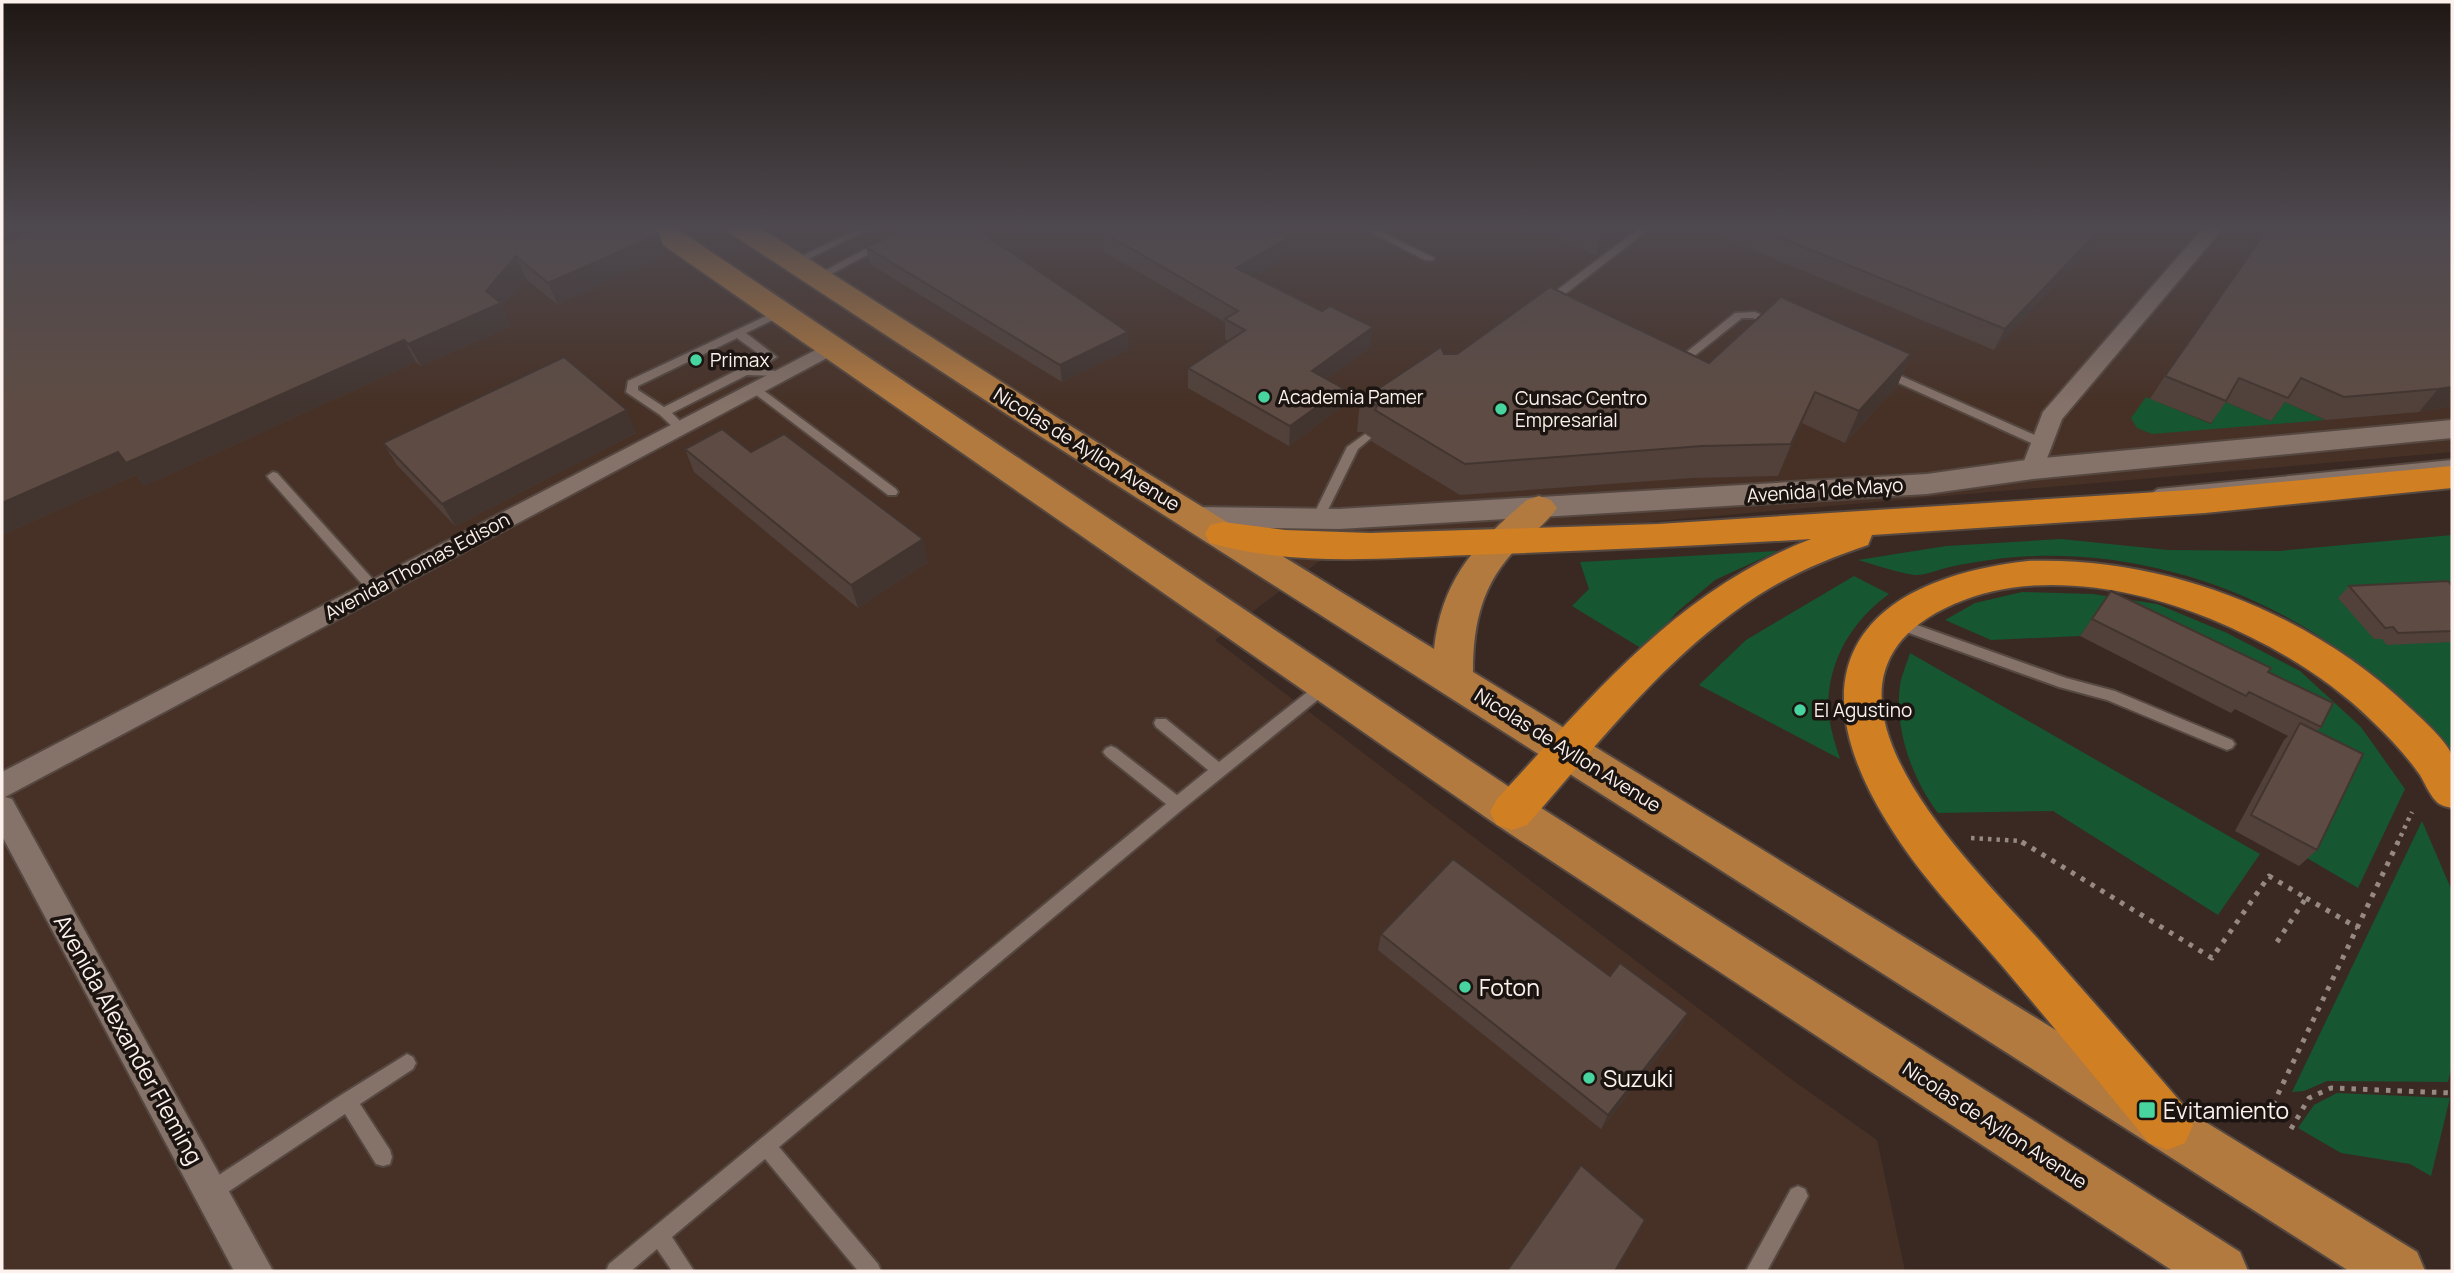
<svg xmlns="http://www.w3.org/2000/svg" width="2454" height="1273" font-family="Manrope,sans-serif">
	<rect width="100%" height="100%" fill="#392922"/>
	<path fill="#473126" d="M2,227H2452V452L1576,528L1354,535L1215,640L1791,1079L1877,1140L1905,1271H2Z"/>
	<g fill="#165630">
		<path d="M2146,397L2211,424L2223,401L2271,421L2285,402L2325,420L2152,434L2137,428L2131,418Z"/>
		<path d="M2452,535V757C2354,630 2196,551 2034,556C2006,557 1977,561 1950,567C1939,569 1925,576 1914,575C1895,572 1876,565 1858,560L1946,546L2061,539L2168,550L2279,551Z"/>
		<path d="M1778,551L1715,580L1677,612L1644,650L1572,606L1589,589L1580,562Z"/>
		<path d="M1854,576L1889,594C1850,622 1824,667 1829,717C1831,731 1836,746 1840,759L1699,685L1746,640Z"/>
		<path d="M2022,592L2093,594L2157,604L2227,633L2300,671L2361,727L2405,789L2358,888L2307,858L2349,770L2099,609L2080,636L1991,640L1945,620L1975,603Z"/>
		<path d="M1910,653L2260,854L2218,915L2053,811L1938,813C1912,779 1894,728 1900,685C1902,674 1907,663 1910,653Z"/>
		<path d="M2422,821L2452,891V1065L2448,1082L2327,1081L2304,1091L2292,1092Z"/>
		<path d="M2337,1093L2450,1098L2431,1176L2410,1164L2341,1153L2298,1128L2314,1105Z"/>
	</g>
	<g fill="none" stroke-linecap="round" stroke-linejoin="round">
		<defs>
			<g id="service">
				<path d="M862,227H874L798,264L794,265L789,262Z"/>
				<path d="M907,227H919L822,279L818,280L813,277Z"/>
				<path d="M1360,227H1372L1434,258L1433,260H1425Z"/>
				<path d="M1641,227H1652L1552,304H1544V300Z"/>
				<path d="M781,309L785,310V314L746,333L777,357L758,369L785,372V376L747,375L672,413L687,428L685,431H677L660,415L626,392L628,381ZM737,338L763,357L664,407L638,390V386Z"/>
				<path d="M1755,312L1781,324L1775,327L1753,318H1742L1693,357H1685L1683,355L1735,313Z"/>
				<path d="M1883,368L2046,440L2048,443L2042,447L2038,446L1879,374V370Z"/>
				<path d="M755,384L896,489L898,492L896,495H888L751,391L749,388Z"/>
				<path d="M1365,434L1371,438L1358,449L1323,520L1317,524L1312,523L1311,520L1347,447Z"/>
				<path d="M2452,460V468L2158,497L2152,493L2158,489Z"/>
				<path d="M273,472L277,473L379,586L381,589L379,592H369L269,479L267,476Z"/>
				<path d="M1900,619L2066,678L2115,691L2232,740L2235,744L2232,748L2227,750L2222,748L2107,700L2059,687L1895,628L1893,624L1895,620Z"/>
				<path d="M1325,680L1330,682L1332,686L1330,690L1183,809L779,1147L878,1264L881,1271H858L765,1159L672,1237L694,1271H672L657,1249L631,1271H606L609,1264L1166,804L1106,756L1103,752L1106,748L1111,746L1116,748L1177,795L1208,770L1156,727L1154,723L1156,719H1166L1219,762L1320,682Z"/>
				<path d="M407,1054L413,1057L416,1063L413,1069L360,1104L390,1150L392,1157L390,1164L383,1166L376,1164L345,1114L219,1198L212,1201L205,1198L202,1191L205,1184L341,1095Z"/>
				<path d="M1798,1186L1805,1189L1808,1196L1767,1271H1746L1791,1189Z"/>
			</g>
			<g id="minor">
				<path d="M2204,227H2224L2062,419L2041,474L2033,477L2025,474L2021,469L2043,412Z"/>
				<path d="M833,341L840,343L844,347L840,351L5,797L12,799L273,1271H234L2,836V772Z"/>
			</g>
			<path id="tertiary" d="M2452,420V438L2033,479L1927,494L1339,529L1196,527L1185,524L1181,517L1185,510L1196,507L1339,509L1927,474L2033,459Z"/>
			<g id="primary">
				<path d="M642,227H674L1527,799L2240,1252L2248,1271H2173L1497,825L646,233Z"/>
				<path d="M726,227H759L1064,422L1434,649C1442,579 1475,544 1527,500L1539,496L1551,500L1557,508C1547,523 1531,534 1518,547C1482,583 1473,623 1473,672L2417,1252L2425,1271H2349L1040,436L730,233Z"/>
			</g>
			<g id="motorway">
				<path d="M2452,466V488L2205,513L1872,535L1868,545C1829,558 1791,574 1757,596C1666,655 1598,744 1527,825L1512,830L1497,825L1490,812L1497,799C1592,697 1676,591 1811,539C1697,546 1584,551 1470,555C1385,558 1293,567 1210,543L1205,534L1210,525L1223,522L1285,530L1370,533L1658,524L2205,489Z"/>
				<path d="M2028,561C2165,556 2311,613 2410,708C2421,718 2448,742 2452,756C2454,767 2453,796 2452,808C2447,807 2439,805 2436,801C2429,794 2425,783 2420,775C2406,755 2389,737 2371,720C2326,676 2269,643 2211,619C2134,587 2033,569 1954,604C1778,681 1969,862 2040,941C2088,996 2137,1051 2185,1107L2193,1125L2185,1143L2167,1150L2149,1143C2101,1084 2052,1025 2003,967C1963,920 1919,875 1887,822C1792,668 1861,580 2028,561Z"/>
			</g>
		</defs>
		<use href="#service" stroke="#554841" stroke-width="4"/>
		<use href="#minor" stroke="#554841" stroke-width="4"/>
		<use href="#tertiary" stroke="#554841" stroke-width="4"/>
		<use href="#primary" stroke="#554841" stroke-width="4"/>
		<use href="#motorway" stroke="#554841" stroke-width="4"/>
		<g stroke="#968882" stroke-width="4.5" stroke-dasharray="3.5 5" stroke-linecap="butt">
			<path d="M1971,838L2020,841L2025,844"/>
			<path d="M2397,844L2412,812"/>
		</g>
		<g stroke="#968882" stroke-width="5" stroke-dasharray="4.5 7" stroke-linecap="butt">
			<path d="M2022,842L2212,958L2269,876L2306,898L2277,942"/>
			<path d="M2306,898L2358,928"/>
			<path d="M2268,1115L2398,842"/>
			<path d="M2291,1129L2309,1098L2331,1088L2452,1093"/>
		</g>
		<use href="#service" fill="#857269" fill-rule="evenodd"/>
		<use href="#minor" fill="#857269" fill-rule="evenodd"/>
		<use href="#tertiary" fill="#857269" fill-rule="evenodd"/>
		<use href="#primary" fill="#b37a3f" fill-rule="evenodd"/>
		<use href="#motorway" fill="#d17f23" fill-rule="evenodd"/>
	</g>
	<g fill="#51413a">
		<path d="M1534,227H1636L1596,255Z"/>
		<path d="M1698,227H2110L1994,350Z"/>
		<path d="M2452,227V406L2419,412L2326,420L2285,402L2271,421L2226,402L2211,423L2150,399L2165,376Z"/>
		<path d="M257,229L666,256L558,305L526,279L502,307L511,326L421,366L416,362L144,486L136,475L2,535V242Z"/>
		<path d="M1103,232L1287,258L1254,277L1371,347L1327,379L1343,388L1341,407L1289,446L1188,388V368L1228,341L1225,339V322L1104,252Z"/>
		<path d="M866,247L1129,349L1062,382L870,264Z"/>
		<path d="M1444,354L1709,363L1911,354L1897,386L1845,443L1802,423L1778,476L1692,478L1460,495L1371,441L1372,436L1366,432H1357L1360,401Z"/>
		<path d="M636,433L455,526L397,465L383,443Z"/>
		<path d="M685,449L751,452L928,562L858,608L694,472Z"/>
		<path d="M2349,586H2452V642L2387,645L2382,639H2374L2338,598Z"/>
		<path d="M2111,591L2268,672L2321,727L2317,731V850L2299,866L2235,831L2284,740L2288,736L2235,709L2231,713L2080,636Z"/>
		<path d="M1381,934L1610,976L1688,1013L1680,1028L1601,1129L1378,950Z"/>
	</g>
	<g fill="#423530">
		<path d="M1612,227H1636L1596,255L1601,234Z"/>
		<path d="M2102,227H2110L1994,350L2005,329Z"/>
		<path d="M659,234L666,256L558,305L548,283Z"/>
		<path d="M1288,238L1287,258L1236,287V268Z"/>
		<path d="M516,256L526,279L502,307L511,326L421,366L408,344L486,291Z"/>
		<path d="M1373,327L1371,347L1311,391L1312,371Z"/>
		<path d="M1128,332L1129,349L1062,382L1060,365Z"/>
		<path d="M404,340L416,362L144,486L136,475L2,535V503L118,452Z"/>
		<path d="M1911,354L1897,386L1845,443L1859,411Z"/>
		<path d="M2452,387V406L2419,412L2438,389Z"/>
		<path d="M1343,388L1341,407L1289,446L1290,426Z"/>
		<path d="M1815,392L1802,423L1778,476L1791,444Z"/>
		<path d="M627,410L636,433L455,526L442,504Z"/>
		<path d="M923,539L928,562L858,608L851,585Z"/>
		<path d="M1688,1013L1680,1028L1601,1129L1608,1115Z"/>
	</g>
	<g fill="#5e4c44" stroke="#423530" stroke-width="2">
		<path d="M47,227H254L257,229L264,227H648L659,234L548,283L516,256L486,291L501,303L408,344L404,340L126,463L118,452L2,503V242Z"/>
		<path d="M910,227H974L1128,332L1060,365L866,247Z"/>
		<path d="M1114,227H1265L1288,238L1236,268L1322,311L1330,306L1373,327L1312,371L1343,388L1290,426L1188,368L1245,330L1225,319L1238,311L1103,232Z"/>
		<path d="M1584,227H1612L1601,234Z"/>
		<path d="M1755,227H2102L2005,329Z"/>
		<path d="M2269,227H2452V387L2438,389L2344,397L2301,378L2288,398L2239,378L2226,401L2165,376Z"/>
		<path d="M1550,287L1709,363L1781,297L1911,354L1859,411L1815,392L1791,444L1702,446L1465,464L1375,410L1377,406L1370,400L1360,401L1441,347L1444,354H1457Z"/>
		<path d="M564,357L627,410L442,504L383,443Z"/>
		<path d="M722,429L751,452L784,434L923,539L851,585L685,449Z"/>
		<path d="M2448,581L2452,586V631L2398,633L2393,627L2385,628L2349,586Z"/>
		<path d="M2111,591L2271,668L2268,672L2333,703L2321,727L2249,692L2246,696L2092,619Z"/>
		<path d="M2300,723L2363,754L2317,850L2251,815Z"/>
		<path d="M1453,859L1610,976L1620,963L1688,1013L1608,1115L1381,934Z"/>
		<path d="M1581,1165L1645,1220L1615,1271H1507Z"/>
	</g>
	<linearGradient id="sky" x2="0" y2="1"><stop stop-color="#1f1713"/><stop offset="0.56" stop-color="#4e494f"/><stop offset="1" stop-color="#4e494f" stop-opacity="0"/></linearGradient>
	<rect width="2454" height="405" fill="url(#sky)"/>
	<g fill="#47d49e" stroke="#1b1410" stroke-width="2.5">
		<circle cx="696" cy="360" r="7"/>
		<circle cx="1264" cy="397" r="7"/>
		<circle cx="1501" cy="409" r="7"/>
		<circle cx="1800" cy="710" r="7"/>
		<circle cx="1465" cy="987" r="7"/>
		<circle cx="1589" cy="1078" r="7"/>
		<rect x="2138" y="1101" width="18" height="18" rx="3.5"/>
	</g>
	<g text-anchor="middle" dominant-baseline="central" stroke-width="7" stroke-linejoin="round" paint-order="stroke">
		<g font-size="19" fill="#fcf1ec" stroke="#1b1410" text-anchor="start">
			<text x="710" y="360">Primax</text>
			<text x="1278" y="397">Academia Pamer</text>
			<text x="1515" y="398">Cunsac Centro<tspan x="1515" dy="22">Empresarial</tspan></text>
			<text x="1814" y="710">El Agustino</text>
		</g>
		<g font-size="19" fill="#fcf1ec" stroke="#1b1410">
			<text transform="translate(1087 449) rotate(32)">Nicolas de Ayllon Avenue</text>
			<text transform="translate(1825 490) rotate(-4)">Avenida 1 de Mayo</text>
			<text transform="translate(417 566) rotate(-28)">Avenida Thomas Edison</text>
			<text transform="translate(1568 750) rotate(32)">Nicolas de Ayllon Avenue</text>
			<text transform="translate(1995 1125) rotate(33)">Nicolas de Ayllon Avenue</text>
		</g>
		<g font-size="23" fill="#fcf1ec" stroke="#1b1410" text-anchor="start">
			<text x="1479" y="987">Foton</text>
			<text x="1603" y="1078">Suzuki</text>
			<text x="2163" y="1110">Evitamiento</text>
		</g>
		<g font-size="23" fill="#fcf1ec" stroke="#1b1410">
			<text transform="translate(129 1039) rotate(61)">Avenida Alexander Fleming</text>
		</g>
	</g>
	<rect width="2454" height="1273" fill="none" stroke="#fcf1ec" stroke-width="7"/>
</svg>
